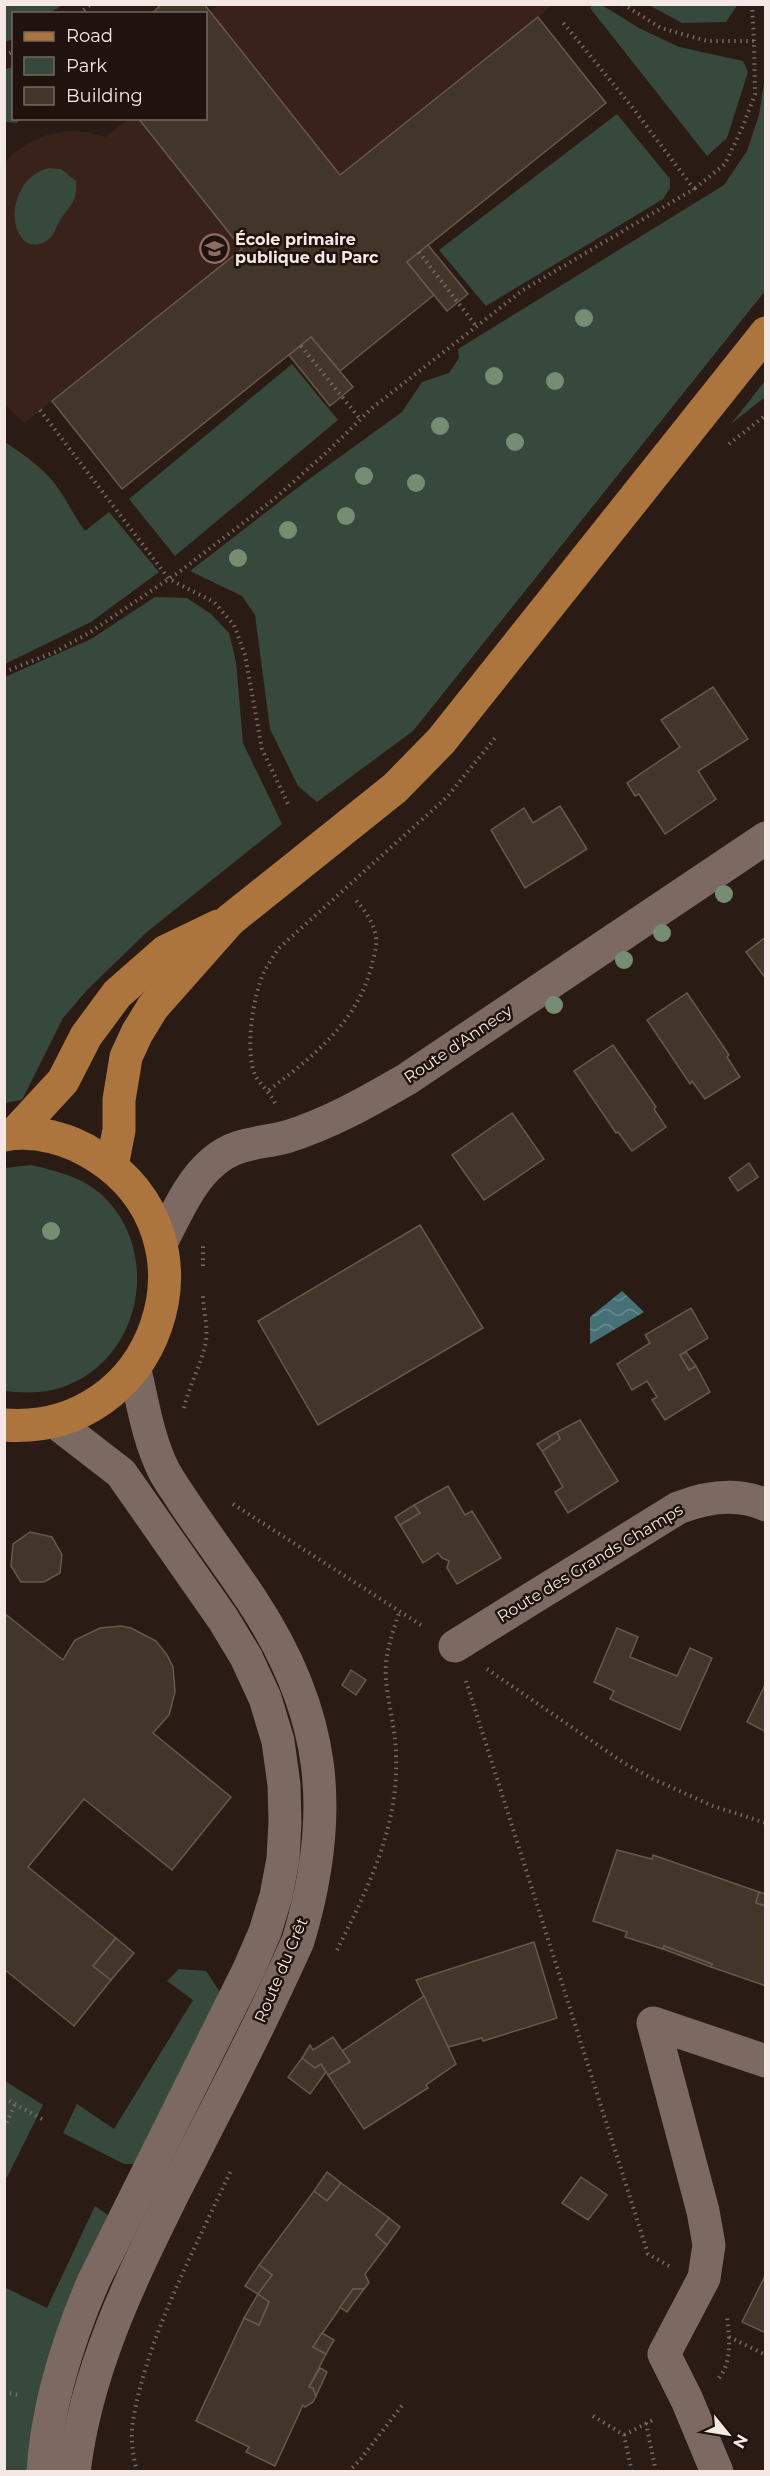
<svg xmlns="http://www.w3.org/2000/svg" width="770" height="2476" font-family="Montserrat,sans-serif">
	<defs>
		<pattern id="water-waves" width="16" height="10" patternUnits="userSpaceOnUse" patternTransform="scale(1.5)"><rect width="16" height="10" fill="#467176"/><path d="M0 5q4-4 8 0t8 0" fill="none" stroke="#6a8c90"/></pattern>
	</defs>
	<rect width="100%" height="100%" fill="#2a1b15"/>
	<path fill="#38221a" d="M219,4L552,5L538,17L606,103L428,245L434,295L340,371L311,337L122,489L52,401L25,423L5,405V163L12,154L28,143L47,135L66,131L86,132L105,137L128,119L206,118V14L151,13L162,5L210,12Z"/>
	<g fill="#37493c">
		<path d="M5,4H62V5L50,13L14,14L13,39L5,42Z"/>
		<path d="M738,4L726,22L682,23L649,5Z"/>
		<path d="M592,5H602L639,28L679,47L743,61L748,72L727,138L707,156L590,8Z"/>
		<path d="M13,67L14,118L20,119L17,123L5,122V69Z"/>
		<path d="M765,76V291L413,731L317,802L298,786L270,729L255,615L242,596L190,571L305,482L402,412L422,382L449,373L459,358L458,349L724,185L747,151L759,115Z"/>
		<path d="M617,114L670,179V188L663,199L486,306L439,250Z"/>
		<path d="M49,168L61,169L76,181C78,202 69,206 59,222C56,227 54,235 50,238C23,262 0,217 26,182C33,175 39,170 49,168Z"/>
		<path d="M292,364L338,420L175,556L129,499Z"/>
		<path d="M765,381V397L731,424Z"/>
		<path d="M5,442C25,456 47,470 60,491C69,504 75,518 85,531L109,512L159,572L91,622L5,664Z"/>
		<path d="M155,597L187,598L211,614L229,633L236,662L243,743L282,824L147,932L88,989L63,1018L22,1100L5,1103V677L91,639Z"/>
		<path d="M31,1165C57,1171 82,1177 102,1195C161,1250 143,1355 68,1385C47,1394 26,1393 4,1391L5,1168Z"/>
		<path d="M179,1969L206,1971L220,1992L141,2164H124L63,2133L77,2104L114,2129L193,2000L167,1981Z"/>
		<path d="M5,2081L43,2105L5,2181Z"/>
		<path d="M95,2206L112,2218L30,2471H5L4,2287L47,2308Z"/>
	</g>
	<path fill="url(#water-waves)" d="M622,1291L644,1312L590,1344V1317Z"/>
	<g fill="#413629" stroke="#66594c" stroke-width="1.5">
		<path d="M162,4H204L340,175L538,17L606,103L407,262L434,295L340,371L311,337L122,489L52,401L242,249L138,118H206V14H151Z"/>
		<path d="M428,245L468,294L447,311L407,262Z"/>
		<path d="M311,337L353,387L330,406L289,355Z"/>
		<path d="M713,687L748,739L698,771L716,799L665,834L639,794L635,796L627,783L680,747L661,720Z"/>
		<path d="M560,806L587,849L525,888L491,830L524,808L533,823Z"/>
		<path d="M766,937V979L746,952Z"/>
		<path d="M687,993L729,1055L727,1057L740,1077L705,1099L692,1081L690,1084L647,1020Z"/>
		<path d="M613,1045L656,1107L654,1109L666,1127L632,1151L618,1132L616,1133L574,1071Z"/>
		<path d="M512,1113L544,1159L484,1200L452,1155Z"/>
		<path d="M749,1163L758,1177L738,1191L729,1178Z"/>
		<path d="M420,1225L483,1328L318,1425L258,1321Z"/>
		<path d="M691,1308L708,1338L680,1355L689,1370L696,1366L710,1392L665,1420L652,1400L657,1397L647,1381L632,1390L617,1364L650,1343L645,1335Z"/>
		<path d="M686,1352L696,1366L689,1370L680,1355Z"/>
		<path d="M580,1420L618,1481L568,1513L555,1492L563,1487L542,1451L560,1439L557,1432Z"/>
		<path d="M557,1432L560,1439L542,1451L537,1444Z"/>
		<path d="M448,1486L465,1515L472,1511L501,1558L457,1584L447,1568L449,1561L442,1558L438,1553L423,1563L400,1525L420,1513L414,1505Z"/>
		<path d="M414,1505L420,1513L400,1525L395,1517Z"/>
		<path d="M30,1532L52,1537L62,1555L60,1573L44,1582H21L11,1566L13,1544Z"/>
		<path d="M4,1613L63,1660L75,1640L100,1628L121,1626L131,1628L156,1641L167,1655L173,1667L175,1692L169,1715L153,1733L231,1797L172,1870L84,1799L28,1867L116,1938L93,1966L111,1980L74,2026L4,1969Z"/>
		<path d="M617,1628L638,1637L630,1657L677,1676L690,1648L712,1658L680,1730L610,1699L614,1691L594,1682Z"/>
		<path d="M351,1670L366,1680L356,1695L342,1685Z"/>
		<path d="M766,1683V1732L747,1722Z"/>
		<path d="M617,1850L652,1859L653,1855L759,1892L756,1903L766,1906V1986L711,1967L712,1964L664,1946L663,1949L625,1937L627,1932L593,1921Z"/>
		<path d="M759,1892L766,1894V1906L756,1903Z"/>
		<path d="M116,1938L134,1953L111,1980L93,1966Z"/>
		<path d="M534,1942L557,2018L483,2041L482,2038L448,2047L416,1980Z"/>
		<path d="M664,1946L712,1964L711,1967L663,1949Z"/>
		<path d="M424,1996L456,2064L426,2085L428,2088L364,2129L328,2075L350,2062L342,2051Z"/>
		<path d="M333,2037L350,2062L328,2075L321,2064L315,2068L302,2058L310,2045L313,2050Z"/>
		<path d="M302,2058L315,2068L321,2064L326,2072L310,2094L288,2077Z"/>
		<path d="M327,2172L341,2183L327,2201L314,2191Z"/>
		<path d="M581,2177L607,2195L588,2220L562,2203Z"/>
		<path d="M341,2183L389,2218L376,2235L387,2245L365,2274L369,2283L364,2289H353L313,2347L326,2354L309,2387L313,2388L316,2396L313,2402L305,2407L303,2405L275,2466L246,2452L249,2447L196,2421L244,2318L259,2325L269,2302L258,2294L272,2275L259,2265L314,2191L327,2201Z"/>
		<path d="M389,2218L400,2227L387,2245L376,2235Z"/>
		<path d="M259,2265L272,2275L258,2294L245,2286Z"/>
		<path d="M766,2274V2333L742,2322Z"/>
		<path d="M353,2289H364L347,2312L340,2307Z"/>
		<path d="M258,2294L269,2302L259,2325L244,2318Z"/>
		<path d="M322,2333L334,2340L326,2354L313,2347Z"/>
		<path d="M320,2368L327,2372L316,2396L313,2388L309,2387Z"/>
	</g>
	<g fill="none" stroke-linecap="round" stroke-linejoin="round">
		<g stroke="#776964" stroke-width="4" stroke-dasharray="1.5 4.5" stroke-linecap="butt">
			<path d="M216,4L217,6"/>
			<path d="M623,4L661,28L707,41H754L755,94L743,126L725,164L694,189"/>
			<path d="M752,4L754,41"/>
			<path d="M79,14L91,4"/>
			<path d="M4,56L14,51"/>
			<path d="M121,118L124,122"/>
			<path d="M419,252L476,326"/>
			<path d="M301,346L360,419"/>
			<path d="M40,410L169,579L214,602L234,625L245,655L262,749L289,806"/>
			<path d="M729,444L766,415"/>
			<path d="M4,672L55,652L89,633L179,572L273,500L326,453L372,408L523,290L694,189L632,107L561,20"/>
			<path d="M269,1090C314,1056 361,1019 373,960C376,949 378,940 374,929C370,917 362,907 354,898"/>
			<path d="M275,1103C270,1093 262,1086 256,1077C244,1053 253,996 264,972C268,964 274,956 278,949L447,797L495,738"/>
			<path d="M203,1266V1246"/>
			<path d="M184,1408C189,1385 202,1364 206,1341C208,1325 203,1310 203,1294"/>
			<path d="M233,1504L424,1627"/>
			<path d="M487,1669L624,1763L653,1779L713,1806L766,1823"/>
			<path d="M466,1681L648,2254L669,2266"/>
			<path d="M337,1950C368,1888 399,1826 396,1756C396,1730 388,1705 386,1679C384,1655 392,1635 399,1613"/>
			<path d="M4,2098L44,2120"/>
			<path d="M4,2128L15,2104"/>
			<path d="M729,2337L766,2355"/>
			<path d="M719,2378C733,2360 729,2337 727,2316"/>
			<path d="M4,2392L18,2395"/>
			<path d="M593,2416L624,2435L632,2472"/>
			<path d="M646,2423L656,2472"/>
			<path d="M624,2435L655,2419"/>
			<path d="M137,2472C133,2456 130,2437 133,2421C147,2336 196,2247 232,2168"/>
			<path d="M348,2472L360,2460L404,2403"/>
		</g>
		<g stroke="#7c6962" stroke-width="33">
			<path d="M161,1243C176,1215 189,1182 213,1162C236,1142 259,1144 286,1137C329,1124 369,1101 407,1079L766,838"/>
			<path d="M455,1646L678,1508C706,1497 737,1492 766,1505"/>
			<path d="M43,2472C47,2406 68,2340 94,2280L249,1969L265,1932L276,1896L283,1859L285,1822L284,1785L278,1741L265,1698L246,1657L223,1619L121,1473L55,1422"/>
			<path d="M74,2472C86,2370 130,2281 175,2190C217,2108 260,2026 298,1941C337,1812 326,1712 251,1599C229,1566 205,1534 183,1501C177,1491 169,1481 164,1471C148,1439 143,1404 135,1370"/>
			<path d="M717,2472L687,2400L664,2354L704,2278L709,2245L703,2211L653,2023L766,2061"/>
		</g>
		<g stroke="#ac753d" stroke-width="33">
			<path d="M15,1133L63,1081L86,1036L117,994L166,951L218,926"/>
			<path d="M4,1135C35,1129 70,1139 96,1156C226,1238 157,1437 4,1425"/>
			<path d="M112,1166L119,1130V1100L126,1057L137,1033L153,1007L230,920L395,788L441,741L766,333"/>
		</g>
	</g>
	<g fill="#768c73">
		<circle cx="584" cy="318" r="9"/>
		<circle cx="494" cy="376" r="9"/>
		<circle cx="555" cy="381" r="9"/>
		<circle cx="440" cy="426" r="9"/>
		<circle cx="515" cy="442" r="9"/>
		<circle cx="364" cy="476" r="9"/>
		<circle cx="416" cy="483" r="9"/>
		<circle cx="346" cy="516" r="9"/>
		<circle cx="288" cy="530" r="9"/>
		<circle cx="238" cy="558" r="9"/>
		<circle cx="724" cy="894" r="9"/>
		<circle cx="662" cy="933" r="9"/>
		<circle cx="624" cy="960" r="9"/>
		<circle cx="554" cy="1005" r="9"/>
		<circle cx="51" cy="1231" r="9"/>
	</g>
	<defs>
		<symbol id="school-ring" viewBox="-11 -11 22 22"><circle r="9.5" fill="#20120c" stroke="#8d6e63" stroke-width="1.5"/><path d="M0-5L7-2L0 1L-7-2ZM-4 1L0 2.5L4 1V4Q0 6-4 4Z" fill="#8d6e63"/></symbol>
	</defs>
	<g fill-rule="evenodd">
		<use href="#school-ring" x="198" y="232" width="33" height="33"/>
	</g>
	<g text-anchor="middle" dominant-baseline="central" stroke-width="5" stroke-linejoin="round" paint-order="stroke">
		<g font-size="16" font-weight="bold" fill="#f3e8e4" stroke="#20120c" text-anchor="start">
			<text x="235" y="239">École primaire<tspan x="235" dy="18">publique du Parc</tspan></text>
		</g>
		<g font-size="16" fill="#f3e8e4" stroke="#20120c">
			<text transform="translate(458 1044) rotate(-34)">Route d'Annecy</text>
			<text transform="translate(590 1563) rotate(-31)">Route des Grands Champs</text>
			<text transform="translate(281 1970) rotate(-67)">Route du Crêt</text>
		</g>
	</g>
	<rect width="770" height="2476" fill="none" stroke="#f3e8e4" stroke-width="12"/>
	<rect x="12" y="12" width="195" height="108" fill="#20120c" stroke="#746862" stroke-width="1.5"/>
	<rect x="24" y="32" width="30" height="9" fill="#ac753d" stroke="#746862" stroke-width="1.5"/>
	<text x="66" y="42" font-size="18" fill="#f3e8e4">Road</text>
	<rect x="24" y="57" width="30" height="18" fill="#37493c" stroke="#746862" stroke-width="1.5"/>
	<text x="66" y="72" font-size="18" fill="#f3e8e4">Park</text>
	<rect x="24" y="87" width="30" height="18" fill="#413629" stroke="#746862" stroke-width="1.5"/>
	<text x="66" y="102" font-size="18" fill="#f3e8e4">Building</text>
	<g transform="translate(728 2434) rotate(120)" stroke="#20120c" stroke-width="4.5" paint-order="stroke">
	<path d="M0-4.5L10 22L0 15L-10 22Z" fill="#f3e8e4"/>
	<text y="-9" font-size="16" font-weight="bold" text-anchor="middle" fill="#f3e8e4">N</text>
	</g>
</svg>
